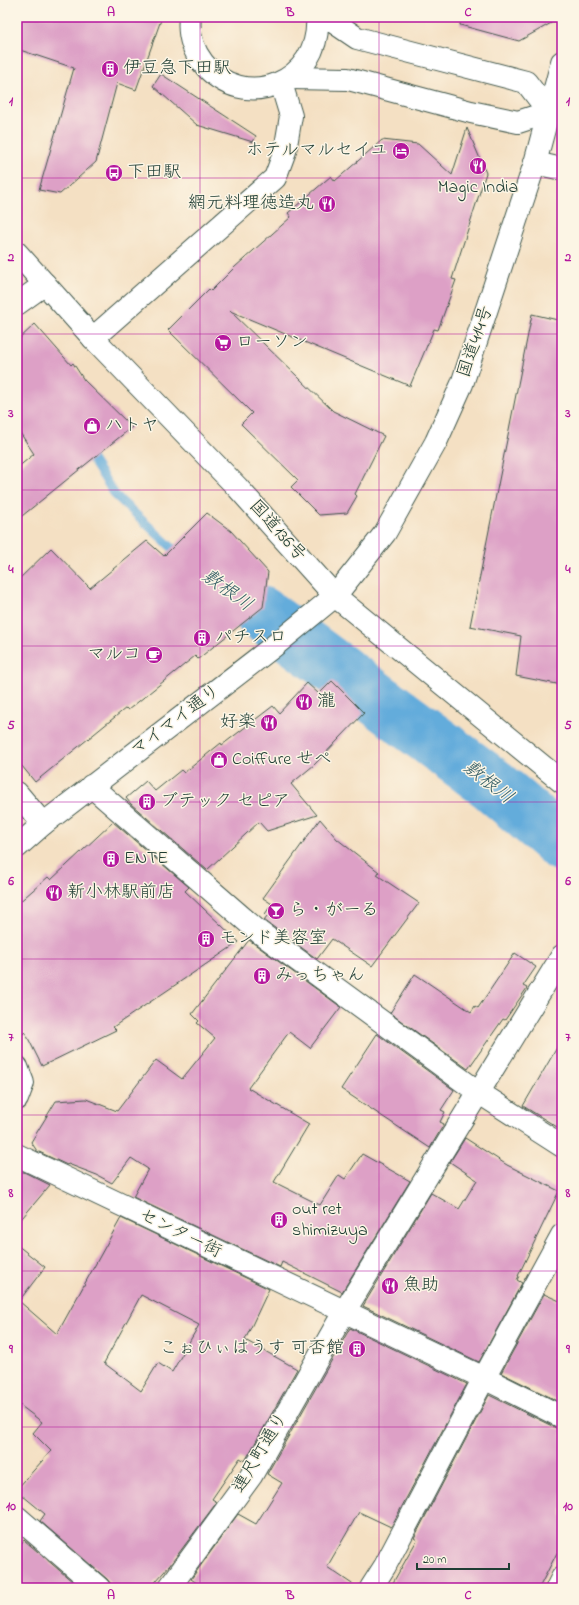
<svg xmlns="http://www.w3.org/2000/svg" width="579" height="1605" font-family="'Indie Flower','Klee One',sans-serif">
	<rect width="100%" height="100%" fill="#fcf5e5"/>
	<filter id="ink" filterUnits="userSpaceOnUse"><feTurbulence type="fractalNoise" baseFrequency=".025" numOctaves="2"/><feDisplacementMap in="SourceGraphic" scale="8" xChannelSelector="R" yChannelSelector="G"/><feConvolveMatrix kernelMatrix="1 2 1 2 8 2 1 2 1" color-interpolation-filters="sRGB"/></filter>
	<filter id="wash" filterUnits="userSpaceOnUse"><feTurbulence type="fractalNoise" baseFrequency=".012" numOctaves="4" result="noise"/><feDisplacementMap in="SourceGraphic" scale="16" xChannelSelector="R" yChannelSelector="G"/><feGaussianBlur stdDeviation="0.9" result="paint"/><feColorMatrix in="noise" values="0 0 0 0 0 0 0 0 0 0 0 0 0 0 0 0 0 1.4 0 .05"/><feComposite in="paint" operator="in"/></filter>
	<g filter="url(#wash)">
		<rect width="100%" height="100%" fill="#f4e0c3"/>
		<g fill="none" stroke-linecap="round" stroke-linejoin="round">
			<g stroke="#64acdb" stroke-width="9">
				<path d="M85,449L116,496L180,555"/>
				<path d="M249,605L262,614"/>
			</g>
			<path stroke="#64acdb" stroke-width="55" d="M262,614L493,785L562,844"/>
		</g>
		<g id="blocks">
			<g fill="#dda0c6" fill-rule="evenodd">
				<path d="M17,17H162L136,90L117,83L96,162L60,194L39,190L74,68L17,49Z"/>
				<path d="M461,17H562L519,41L460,25Z"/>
				<path d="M161,74L256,136L253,142L197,125L153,86Z"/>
				<path d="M467,128L486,173L452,279L456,280L438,330L434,329L410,386L230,311L333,411L384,436L355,494L357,496L347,513L319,515L291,487L298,480L241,424L252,413L168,330L209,289L211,291L235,267L291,217L288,213L331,176L335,181L382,140L418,144L452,175Z"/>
				<path d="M532,314L562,321V685L516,676L521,636L470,626Z"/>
				<path d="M35,324L71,365L73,363L84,380L132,427L17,520V468L34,454L17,428V341Z"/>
				<path d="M207,513L231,531L268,572L263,607L198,659L195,656L128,710L126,708L35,782L17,760V581L51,548L90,588L147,541L164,556Z"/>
				<path d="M332,681L364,713L314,765L291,784L317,815L267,831L259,822L207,870L131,804L126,798L146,781L155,791L181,770L184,773L221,743L222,745L273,706L279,713L307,683L319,694Z"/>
				<path d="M320,819L337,839L379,872L377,875L419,903L372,966L332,939L317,959L264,920L267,916L265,914L272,904L263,898Z"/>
				<path d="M113,822L189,887L185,891L239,942L113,1027L116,1030L42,1066L25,1032L23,1034L17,1015V904L48,877L51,880Z"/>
				<path d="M249,940L341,1007L310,1048L289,1032L248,1088L309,1124L274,1182L320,1205L339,1175L345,1179L362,1154L410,1181L342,1292L282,1262L280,1267L133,1197L148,1169L131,1158L112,1183L97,1175L68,1164L67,1165L37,1151L31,1142L56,1101L86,1099L117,1111L156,1060L182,1079L215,1038L197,1023L199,1021L192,1014Z"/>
				<path d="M515,953L536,967L523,986L527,988L505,1020L503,1019L468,1069L390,1013L415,974L471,1012L475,1006L478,1008Z"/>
				<path d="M377,1034L454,1090L441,1110L445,1112L440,1122L444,1124L430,1148L341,1089Z"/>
				<path d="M562,1039V1130L523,1106Z"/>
				<path d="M465,1138L507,1165L559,1191L518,1276H519L517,1280L522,1283L479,1362L363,1306L431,1193L459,1209L477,1180L450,1162Z"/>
				<path d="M17,1172H24L50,1185L17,1224Z"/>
				<path d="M121,1218L269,1289L245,1340L297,1369L245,1461L240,1458L212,1499L217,1502L170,1565L150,1588H111V1584L107,1579L40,1521L45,1514L17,1491V1489L51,1451L33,1433L42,1422L17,1403V1245L45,1267L19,1301L57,1334ZM141,1295L199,1325L172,1372L158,1363L141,1391L104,1363Z"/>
				<path d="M544,1294L562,1302V1403L501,1373Z"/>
				<path d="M350,1328L467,1384L391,1527L359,1512L327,1567L358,1588H204L191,1579L238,1514L256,1524L282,1483L267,1474Z"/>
				<path d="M489,1395L556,1428L562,1429V1543L539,1588H390L417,1540L414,1538Z"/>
				<path d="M24,1540L80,1588H17V1549Z"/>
			</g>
		</g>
	</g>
	<g filter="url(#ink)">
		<use href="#blocks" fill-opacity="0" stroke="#3f5549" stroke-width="1"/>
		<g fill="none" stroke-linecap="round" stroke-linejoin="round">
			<defs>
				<g id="minor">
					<path d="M190,17C188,34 192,49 203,63C243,114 322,83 317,17"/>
					<path d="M290,78L348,79L471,112L518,122L549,112L526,82L357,38L326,17"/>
					<path d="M535,163L562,169"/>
					<path d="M17,304L45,284"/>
					<path d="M93,338L275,178L285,151L291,116L281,83"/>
					<path d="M91,786L259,932L478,1092L562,1146"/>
					<path d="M17,793L43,824"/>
					<path d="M17,847L43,824L274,646L335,596"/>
					<path d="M17,1067L23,1083L17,1099"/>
					<path d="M17,1155L484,1378L562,1417"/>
					<path d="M17,1517L99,1588"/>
					<path d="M169,1588L251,1476L344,1312L562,956"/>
					<path d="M371,1588L385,1566L484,1378L562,1235"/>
					<path d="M557,1588L562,1578"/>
				</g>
				<g id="highway">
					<path d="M17,253L93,338L238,488L335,596L562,782"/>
					<path d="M335,596L385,533L436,442L462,384L535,163L562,62"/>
				</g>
			</defs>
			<use href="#minor" stroke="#3f5549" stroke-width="24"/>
			<use href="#highway" stroke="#3f5549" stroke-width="24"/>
			<use href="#minor" stroke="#fff" stroke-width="22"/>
			<use href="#highway" stroke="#fff" stroke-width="22"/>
		</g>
	</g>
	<path fill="none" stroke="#b5179e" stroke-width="1" stroke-opacity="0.55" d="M200,17V1588M379,17V1588M17,178H562M17,334H562M17,490H562M17,646H562M17,802H562M17,959H562M17,1115H562M17,1271H562M17,1427H562"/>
	<defs>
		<symbol id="building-disc" viewBox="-11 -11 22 22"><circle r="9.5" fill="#b5179e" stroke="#fcf5e5"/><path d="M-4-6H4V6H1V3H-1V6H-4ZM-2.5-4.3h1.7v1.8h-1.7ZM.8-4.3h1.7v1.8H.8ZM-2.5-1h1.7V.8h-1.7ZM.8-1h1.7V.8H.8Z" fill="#fff"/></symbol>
		<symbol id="hotel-disc" viewBox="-11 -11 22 22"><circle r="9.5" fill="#b5179e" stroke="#fcf5e5"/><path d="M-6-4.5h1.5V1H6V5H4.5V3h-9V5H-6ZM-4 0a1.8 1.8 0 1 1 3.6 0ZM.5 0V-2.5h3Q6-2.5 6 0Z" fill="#fff"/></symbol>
		<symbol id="restaurant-disc" viewBox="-11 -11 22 22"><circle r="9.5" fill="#b5179e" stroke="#fcf5e5"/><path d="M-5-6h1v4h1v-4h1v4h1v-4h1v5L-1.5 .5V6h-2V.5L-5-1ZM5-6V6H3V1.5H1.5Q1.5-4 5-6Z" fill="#fff"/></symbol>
		<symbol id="bus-disc" viewBox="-11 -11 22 22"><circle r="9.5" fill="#b5179e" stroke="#fcf5e5"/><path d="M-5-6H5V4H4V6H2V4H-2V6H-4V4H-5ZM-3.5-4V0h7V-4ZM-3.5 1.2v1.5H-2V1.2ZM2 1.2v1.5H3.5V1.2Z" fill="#fff"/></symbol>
		<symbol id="supermarket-disc" viewBox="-11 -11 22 22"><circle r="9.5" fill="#b5179e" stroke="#fcf5e5"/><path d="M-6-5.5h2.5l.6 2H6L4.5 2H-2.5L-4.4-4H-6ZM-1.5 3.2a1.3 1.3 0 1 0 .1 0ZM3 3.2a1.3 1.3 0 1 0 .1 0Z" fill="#fff"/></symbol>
		<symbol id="shop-disc" viewBox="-11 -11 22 22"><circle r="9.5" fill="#b5179e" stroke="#fcf5e5"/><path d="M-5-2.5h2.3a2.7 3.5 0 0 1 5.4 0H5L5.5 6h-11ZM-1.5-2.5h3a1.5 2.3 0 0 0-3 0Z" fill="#fff"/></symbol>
		<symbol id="cafe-disc" viewBox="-11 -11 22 22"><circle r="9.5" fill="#b5179e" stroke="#fcf5e5"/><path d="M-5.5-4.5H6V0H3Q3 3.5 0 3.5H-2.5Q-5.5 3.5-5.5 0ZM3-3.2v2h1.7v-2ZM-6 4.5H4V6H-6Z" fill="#fff"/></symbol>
		<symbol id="bar-disc" viewBox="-11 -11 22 22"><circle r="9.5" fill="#b5179e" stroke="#fcf5e5"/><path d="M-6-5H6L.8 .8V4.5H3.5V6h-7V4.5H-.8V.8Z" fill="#fff"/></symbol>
	</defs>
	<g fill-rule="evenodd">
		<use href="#building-disc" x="100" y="59" width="20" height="20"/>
		<use href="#hotel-disc" x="391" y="141" width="20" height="20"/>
		<use href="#restaurant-disc" x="468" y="156" width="20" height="20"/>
		<use href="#bus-disc" x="104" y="163" width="20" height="20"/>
		<use href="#restaurant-disc" x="317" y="194" width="20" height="20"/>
		<use href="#supermarket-disc" x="213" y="333" width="20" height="20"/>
		<use href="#shop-disc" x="82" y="416" width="20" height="20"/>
		<use href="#building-disc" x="192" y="628" width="20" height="20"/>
		<use href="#cafe-disc" x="144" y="645" width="20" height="20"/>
		<use href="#restaurant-disc" x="294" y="692" width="20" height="20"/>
		<use href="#restaurant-disc" x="259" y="713" width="20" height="20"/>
		<use href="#shop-disc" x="209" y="750" width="20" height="20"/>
		<use href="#building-disc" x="137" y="792" width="20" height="20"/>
		<use href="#building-disc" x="101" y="849" width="20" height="20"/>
		<use href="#restaurant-disc" x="44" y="883" width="20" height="20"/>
		<use href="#bar-disc" x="266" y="901" width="20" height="20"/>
		<use href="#building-disc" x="196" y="929" width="20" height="20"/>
		<use href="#building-disc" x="252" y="966" width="20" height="20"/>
		<use href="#building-disc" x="269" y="1210" width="20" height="20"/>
		<use href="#restaurant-disc" x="380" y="1276" width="20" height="20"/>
		<use href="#building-disc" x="347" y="1339" width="20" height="20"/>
	</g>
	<g text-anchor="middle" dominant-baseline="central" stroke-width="3" stroke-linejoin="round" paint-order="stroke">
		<g font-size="18" fill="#1f3d34" stroke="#fcf5e5" text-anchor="start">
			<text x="123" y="69">伊豆急下田駅</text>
			<text x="388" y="151" text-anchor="end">ホテルマルセイユ</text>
			<text x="127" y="173">下田駅</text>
			<text x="478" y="188" text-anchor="middle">Magic India</text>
			<text x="314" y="204" text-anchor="end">網元料理徳造丸</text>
			<text x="236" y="343">ローソン</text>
			<text x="105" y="426">ハトヤ</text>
			<text x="215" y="638">パチスロ</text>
			<text x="141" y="655" text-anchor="end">マルコ</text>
			<text x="317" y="702">瀧</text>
			<text x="256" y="723" text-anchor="end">好楽</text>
			<text x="232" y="760">Coiffure せぺ</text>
			<text x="160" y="802">ブテック セピア</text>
			<text x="124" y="859">ENTE</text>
			<text x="67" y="893">新小林駅前店</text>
			<text x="289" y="911">ら・がーる</text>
			<text x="219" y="939">モンド美容室</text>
			<text x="275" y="976">みっちゃん</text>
			<text x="292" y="1210">out ret<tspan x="292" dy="21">shimizuya</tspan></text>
			<text x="403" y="1286">魚助</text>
			<text x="344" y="1349" text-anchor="end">こぉひぃはうす 可否館</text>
		</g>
		<g font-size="18" fill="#1f3d34" stroke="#fcf5e5">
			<text transform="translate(476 342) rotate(-71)">国道414号</text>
			<text transform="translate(277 531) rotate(48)">国道136号</text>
			<text transform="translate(176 721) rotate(-37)">マイマイ通り</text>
			<text transform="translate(180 1234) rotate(26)">センター街</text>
			<text transform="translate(261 1453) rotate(-59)">連尺町通り</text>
		</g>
		<g font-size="19" font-style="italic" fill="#345e66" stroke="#fcf5e5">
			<text transform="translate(227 591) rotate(36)">敷根川</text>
			<text transform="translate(488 783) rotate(38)">敷根川</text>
		</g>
	</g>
	<rect width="579" height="1605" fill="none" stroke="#fcf5e5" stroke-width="44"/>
	<path d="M417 1563v6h92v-6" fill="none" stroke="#1f3d34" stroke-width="2"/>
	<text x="423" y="1563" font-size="12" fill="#1f3d34" stroke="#fcf5e5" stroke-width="3" paint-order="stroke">20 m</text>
	<rect x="22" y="22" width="535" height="1561" fill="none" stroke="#b5179e" stroke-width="1.5"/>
	<g font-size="13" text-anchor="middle" font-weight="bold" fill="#b5179e">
		<text x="111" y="16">A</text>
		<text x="290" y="16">B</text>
		<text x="468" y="16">C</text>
		<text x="11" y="105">1</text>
		<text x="568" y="105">1</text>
		<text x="11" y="261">2</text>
		<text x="568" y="261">2</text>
		<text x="11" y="417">3</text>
		<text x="568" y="417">3</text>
		<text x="11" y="573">4</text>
		<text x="568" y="573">4</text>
		<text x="11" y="729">5</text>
		<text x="568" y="729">5</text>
		<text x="11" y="885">6</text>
		<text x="568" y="885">6</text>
		<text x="11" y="1041">7</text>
		<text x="568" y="1041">7</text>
		<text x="11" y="1197">8</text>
		<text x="568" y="1197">8</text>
		<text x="11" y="1353">9</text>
		<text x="568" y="1353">9</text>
		<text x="11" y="1510">10</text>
		<text x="568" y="1510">10</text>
		<text x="111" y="1599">A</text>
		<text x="290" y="1599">B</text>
		<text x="468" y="1599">C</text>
	</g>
</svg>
